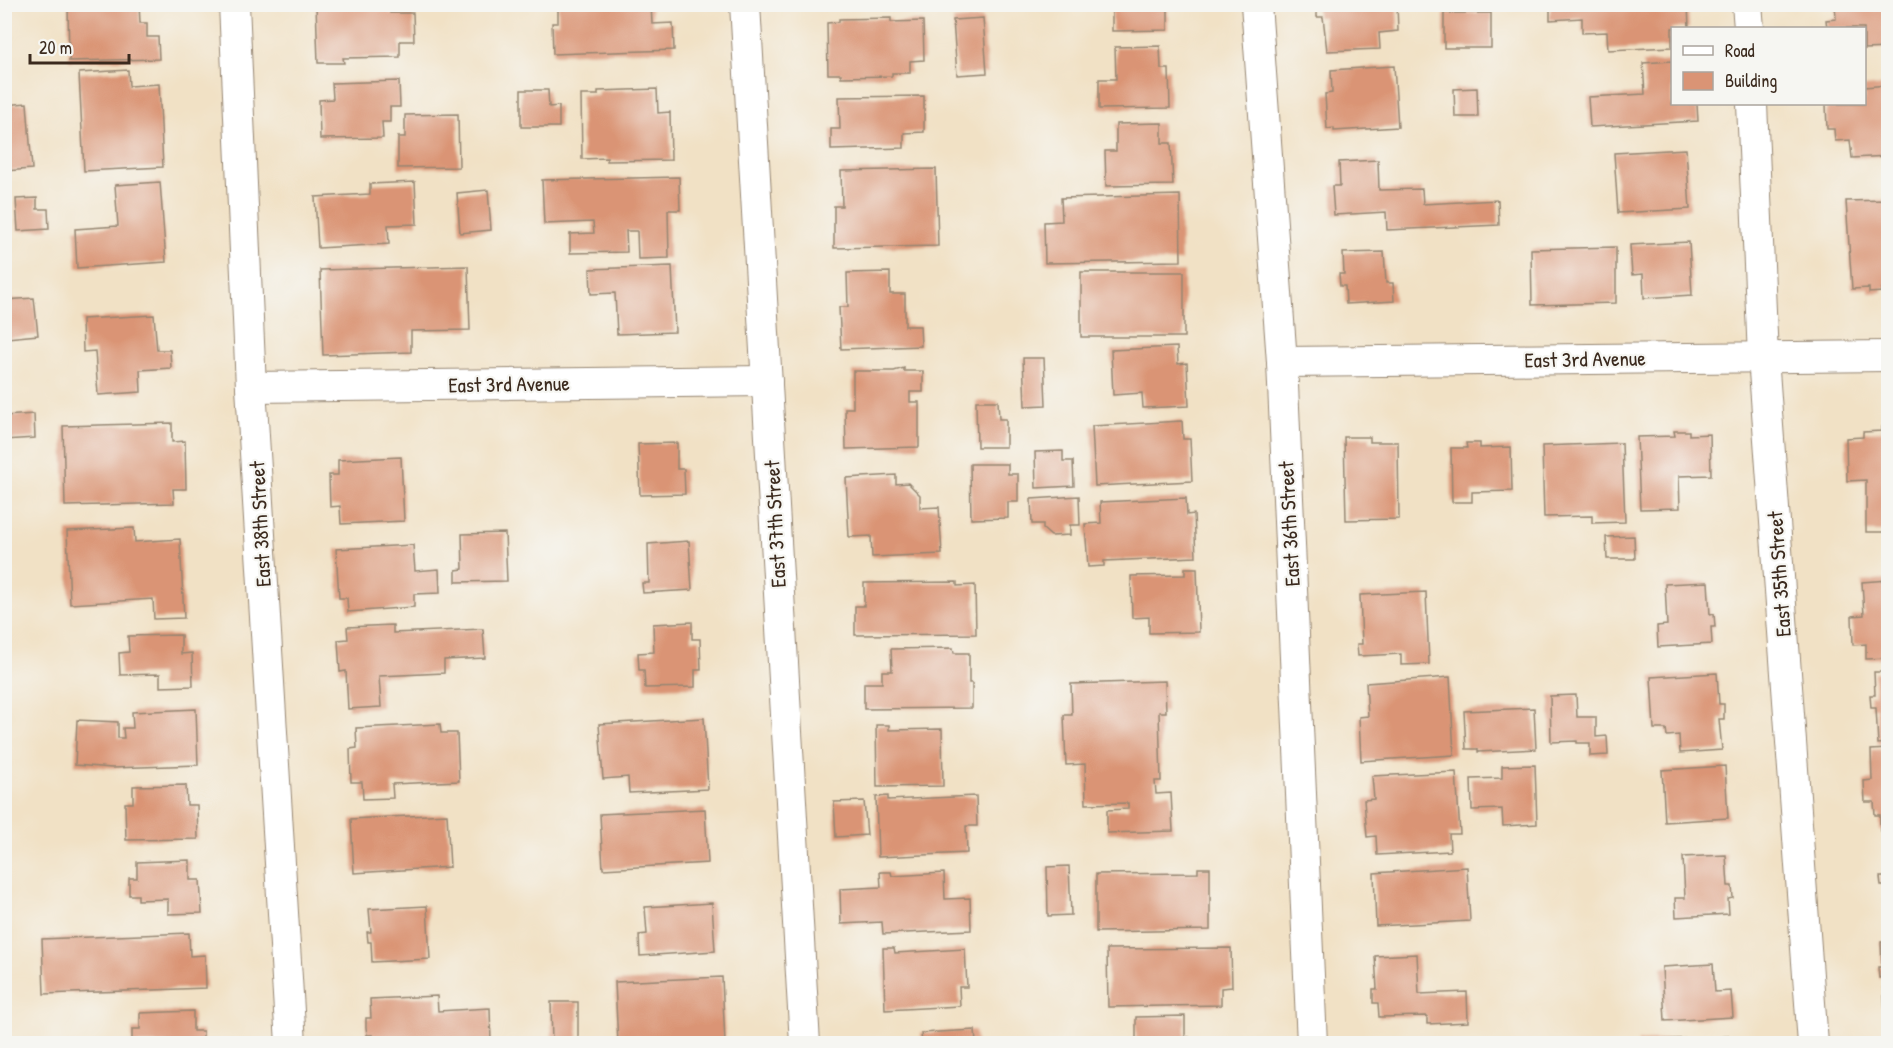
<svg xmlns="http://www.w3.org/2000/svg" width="1893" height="1048" font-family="'Patrick Hand',sans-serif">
	<rect width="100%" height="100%" fill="#f6f6f2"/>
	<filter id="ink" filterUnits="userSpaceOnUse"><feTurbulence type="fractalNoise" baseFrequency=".0167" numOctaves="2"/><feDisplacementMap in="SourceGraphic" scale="12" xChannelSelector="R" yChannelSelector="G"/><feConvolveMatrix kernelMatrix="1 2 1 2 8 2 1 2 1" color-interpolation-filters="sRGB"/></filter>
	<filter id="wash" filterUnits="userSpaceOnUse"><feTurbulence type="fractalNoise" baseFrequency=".008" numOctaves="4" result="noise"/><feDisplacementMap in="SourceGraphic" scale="24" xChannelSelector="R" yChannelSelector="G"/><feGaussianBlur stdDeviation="1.35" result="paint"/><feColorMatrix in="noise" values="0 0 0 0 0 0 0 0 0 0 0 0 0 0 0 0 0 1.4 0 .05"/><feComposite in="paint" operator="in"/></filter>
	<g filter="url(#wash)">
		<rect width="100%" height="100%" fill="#f1e1c5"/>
		<g id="blocks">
			<g fill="#da9475">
				<path d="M68,4H139L140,23H147V37H158L159,59L69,61Z"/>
				<path d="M316,4H390V13H413L414,41H400V57L343,58L344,63H318Z"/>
				<path d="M558,4H651L652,24L673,23L674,50L553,54L552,23H558Z"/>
				<path d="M1112,4H1168V30L1112,31Z"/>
				<path d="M1317,4H1397L1398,31L1379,33L1380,49L1327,51L1323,17H1317Z"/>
				<path d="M1550,4H1688L1689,28H1672V47L1608,50L1607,32L1582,33V18L1550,20Z"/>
				<path d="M1835,4H1888V48L1864,49V28H1827L1826,20L1836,19Z"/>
				<rect x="1444" y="13" width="47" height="35"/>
				<path d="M891,18V22L923,21L924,60L910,61V73H892V76L841,77V74H828L827,23L839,22V19Z"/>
				<path d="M983,18L987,73L957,75L953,20Z"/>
				<path d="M1160,46L1161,69H1169L1170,108L1099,109V79H1116L1115,47Z"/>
				<path d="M1672,61V104H1697L1698,121L1590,127L1588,97L1645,94L1643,63Z"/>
				<path d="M1394,66L1398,127L1334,131V128L1327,129L1325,94L1332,93L1331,70Z"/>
				<path d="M128,70L129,86L159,84L163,167L84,171L79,73Z"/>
				<path d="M399,81L400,107H390V122H382L383,138L320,139L319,100L333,99L332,83Z"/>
				<path d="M1888,85V156L1852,158L1850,140L1835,141L1834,129H1827L1826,104H1864V87Z"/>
				<path d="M1477,88L1478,117H1455L1454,89Z"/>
				<path d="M657,89L658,113L670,112L671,160L607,161V158L582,159L581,95H598V91Z"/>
				<path d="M521,90H548L549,107L559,106V127H521Z"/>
				<path d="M924,96V132L904,133V148L831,150V129H840L839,97Z"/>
				<path d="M27,103L32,169L4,171V144H6L4,105Z"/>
				<path d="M458,114L459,167L398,168V137H405V115Z"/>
				<path d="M1162,123V143H1171L1173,185L1106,186L1105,151H1116V124Z"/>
				<path d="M1686,149L1690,209L1618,213L1614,153Z"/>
				<path d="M1378,160L1379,190L1422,189L1423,204L1498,200L1499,225L1387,230L1386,212L1334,215L1332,186H1340L1339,162Z"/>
				<path d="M936,169L938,246L834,248V206H842L841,171Z"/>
				<path d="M679,177L680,210H668L669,258L638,259L637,231H626L627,252L570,253V234L594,233L593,222L544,224L542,180Z"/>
				<path d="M160,182L166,262L77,268L75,229L118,226L115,185Z"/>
				<path d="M415,182L417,224L388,225L389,244L318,248L315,197L370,194V184Z"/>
				<path d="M488,190L491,230L460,233L457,193Z"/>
				<path d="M1180,195L1181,261L1045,263L1044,222L1062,221L1061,198Z"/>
				<path d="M37,198V209H48L49,229L18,231L16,199Z"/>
				<path d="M1888,200V288H1882V292L1869,293V288L1852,289L1846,201Z"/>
				<path d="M1689,242L1692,295L1644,298L1643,274L1632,275L1630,245Z"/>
				<path d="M1616,247V303L1532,305L1531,249Z"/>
				<path d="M1384,252L1386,283H1393L1394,301L1346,304L1345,286H1340L1339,274H1344L1343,253Z"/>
				<path d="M468,266L470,330L411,331V352L323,355L320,270Z"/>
				<path d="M672,266L675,332L617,334L615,293L591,294L590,269Z"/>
				<path d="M890,272V294H905V326H920L921,346L841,349L839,307H848L847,273Z"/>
				<rect x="1081" y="272" width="103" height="65"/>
				<path d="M34,298L38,335L7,338L4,300Z"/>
				<path d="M154,315L157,350H170L171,368L140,370L141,392L98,395L95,351L83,352L82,319Z"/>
				<path d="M1177,347L1178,364L1187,363L1189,406L1143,408L1142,393L1113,395L1111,350Z"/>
				<path d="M1023,358H1044L1046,405L1025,406Z"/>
				<path d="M904,368V371H923V392H910V402H919V447L846,449L845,408H853V371H894Z"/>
				<path d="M976,401H998L999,419H1006V447H977Z"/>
				<path d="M34,414L35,438L4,440V416Z"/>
				<path d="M1182,421L1183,439H1190L1192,481L1095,486L1092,426Z"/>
				<path d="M172,423V442L185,441L186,489H173L174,503L65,506L63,426Z"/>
				<path d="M1888,426V532H1866V480L1847,481L1846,438L1863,437V432L1882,431V427Z"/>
				<path d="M1674,431H1689V435L1710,434L1711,475L1679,476L1680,508L1640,509L1637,437L1675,436Z"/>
				<path d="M1344,437H1370V442H1398L1399,519L1346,520Z"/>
				<path d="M677,443V469H684L685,494L640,495L638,444Z"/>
				<path d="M1466,443H1480V448L1511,447L1512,491L1472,492V502H1452L1451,448H1467Z"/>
				<path d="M1622,443L1625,522L1592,523V516L1544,517L1542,446Z"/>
				<path d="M1063,451V461H1073L1074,486L1036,488L1035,452Z"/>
				<path d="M401,457L404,521L341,524L340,506L330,507L329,475H338V460Z"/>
				<path d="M970,464H1008V474H1018V502H1008V518L971,519Z"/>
				<path d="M896,475V484L908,483L920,495V508L939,507L942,554L872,557L871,536L849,537L846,478Z"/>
				<path d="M1079,496L1080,525H1070V535L1051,536L1043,529V524H1032L1031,499Z"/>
				<path d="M1186,498L1187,515L1194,514L1196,557L1104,561V566L1088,567L1085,524L1101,523L1100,502Z"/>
				<path d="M134,528L135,542L180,539L184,618L154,619L153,599L70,604L67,531Z"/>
				<path d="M505,533L507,581L456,582V570L463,569L462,534Z"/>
				<path d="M1634,536L1635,559H1607L1606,537Z"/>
				<path d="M689,541L692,590L643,593L642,583H649L648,544Z"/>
				<path d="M413,545L415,571L439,569L440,593L414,594V607L348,612L347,598H339L336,549Z"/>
				<path d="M1185,568H1197L1199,632L1149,633V617L1132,618L1131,576L1185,575Z"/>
				<path d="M1888,580V658L1866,659V644L1853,645L1852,616L1864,615L1862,582Z"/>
				<path d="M957,582V586L975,585L976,634L855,635V606H864V583Z"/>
				<path d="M1708,582L1710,615L1714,614L1715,627H1711L1712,644L1658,647L1657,626L1667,625L1665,584Z"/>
				<path d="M1426,592L1429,664L1401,665V654L1358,656L1357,644H1362L1360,595Z"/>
				<path d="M692,622V639H700L701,670H695V687L645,688L644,670H639L638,653L654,652L653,624Z"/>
				<path d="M393,625V633L483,629L485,658L444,660V673L379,676L381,707L348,709L346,671L340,672L338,640L348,639L347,627Z"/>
				<path d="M181,635V654L192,653L193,686L160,687V674L120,675L119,653L129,652L128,636Z"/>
				<path d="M953,648L954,653H969V683H972V708L864,709V683H882V671H892L891,649Z"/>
				<path d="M1874,672H1888V743L1878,744L1876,708H1871L1870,695H1875Z"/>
				<path d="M1717,673L1719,704H1724V719H1719L1722,750L1680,753L1679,735L1667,736L1666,729H1654L1651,677Z"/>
				<path d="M1450,677L1454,755L1361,761L1359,717L1368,716L1366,683Z"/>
				<path d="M1165,681L1166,712H1159L1161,781H1155L1156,794L1171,793L1173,831L1107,833V810L1128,809V803L1086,804L1085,764L1066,765L1064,715H1072L1071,684Z"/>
				<path d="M1576,695L1577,717H1596V737L1607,736L1608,755L1590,756V743H1577V741L1551,742L1550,696Z"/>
				<path d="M1534,708L1536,749L1478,752V749H1466L1464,711Z"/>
				<path d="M196,709L198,765L112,768L75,765L77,720L118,722V738H124L123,728H133L132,712Z"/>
				<path d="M704,718L708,789L629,793L628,777L603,779L599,724Z"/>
				<path d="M440,724L441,733H457L459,781L392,784L393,798L363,799L362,782H351L350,749L357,748L356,728Z"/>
				<path d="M876,725H889V730L942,729L943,786L877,787Z"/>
				<path d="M1888,749V830L1880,831V815H1875L1874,802H1865L1864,781L1872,780L1871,750Z"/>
				<path d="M1535,765L1537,824L1503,826L1502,809L1472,810L1471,779L1502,778V766Z"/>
				<path d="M1725,766L1728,818L1665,822L1662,770Z"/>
				<path d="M1456,772L1460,834H1449L1450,851L1377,855L1376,836L1367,837L1364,800L1374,799L1372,776Z"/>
				<path d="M186,785L187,805H197L198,839L126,840L125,803H133V786Z"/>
				<path d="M888,796V800L976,796L977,826H966L967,853L878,857L876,797Z"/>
				<path d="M864,801L867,835L836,837L834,802Z"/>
				<path d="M705,809L708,863L603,869L600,814Z"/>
				<path d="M447,814L450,867L354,873L351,819Z"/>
				<path d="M1884,850H1888V900H1887L1886,886H1881L1880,877H1886Z"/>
				<path d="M1726,855L1728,886H1732L1733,898L1728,899L1729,914L1676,917L1675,898H1685L1683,857Z"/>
				<path d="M190,860V880H200L202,913L168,914V899L138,900V895H129V878H137V862Z"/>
				<path d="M1069,866L1071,915L1048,916L1047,867Z"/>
				<path d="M1467,867L1470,921L1376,926L1374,873Z"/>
				<path d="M1198,868H1210V930L1096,932V874L1198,873Z"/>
				<path d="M880,872H891L892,876L944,873L945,899L970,898L971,930L883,934L882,922L841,924L840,889L881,887Z"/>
				<path d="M712,903L715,951L640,956L639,935L647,934L645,907Z"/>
				<path d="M427,906L430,959L372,962L371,942H368L367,932H371L369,909Z"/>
				<path d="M189,933L190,956L205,955L206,988L44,994L42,939Z"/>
				<path d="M1881,942H1888V1013H1885L1883,977L1879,978L1878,967H1882Z"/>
				<path d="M883,948H894L895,953L965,949L967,987H959L960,1006L885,1010Z"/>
				<path d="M1231,948L1232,987L1221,988V1005L1108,1007L1107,949Z"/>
				<path d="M1417,954L1419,994L1467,992L1468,1022L1427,1024V1016L1379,1017L1378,1003H1373V989H1377L1375,956Z"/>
				<path d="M1713,964L1715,992L1731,991L1733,1017L1665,1021L1662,967Z"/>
				<path d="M722,977L725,1044H618L615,982Z"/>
				<path d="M437,996L438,1011L490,1008L491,1044H372V1035H367L366,1027V1018H371L370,999Z"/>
				<path d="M551,1002H578V1044H552Z"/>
				<path d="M193,1011V1031H203V1044H132V1029H140V1013Z"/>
				<path d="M1185,1016V1037H1189V1044H1136V1017Z"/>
				<path d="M975,1030L976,1044H922L921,1033Z"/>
				<path d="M1733,1036V1044H1638V1041Z"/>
			</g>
		</g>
	</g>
	<g filter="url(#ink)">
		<use href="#blocks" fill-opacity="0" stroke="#968672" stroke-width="1.5"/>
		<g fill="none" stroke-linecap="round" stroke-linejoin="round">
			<defs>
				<g id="street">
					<path d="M234,4L251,387L291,1044"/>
					<path d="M745,4L805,1044"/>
					<path d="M1256,4L1282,362L1312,1044"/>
					<path d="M1747,4L1749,28"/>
					<path d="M1752,104L1763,357L1813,1044"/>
					<path d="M1282,362L1888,356"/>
					<path d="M251,387L767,381"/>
				</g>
			</defs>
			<use href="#street" stroke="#968672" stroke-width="32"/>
			<use href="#street" stroke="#fff" stroke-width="30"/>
		</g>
	</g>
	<g text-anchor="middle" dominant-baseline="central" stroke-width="4.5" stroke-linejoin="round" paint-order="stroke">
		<g font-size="21" fill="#3b2a1e" stroke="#f6f6f2">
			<text transform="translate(1585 359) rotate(-1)">East 3rd Avenue</text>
			<text transform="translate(509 384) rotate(-1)">East 3rd Avenue</text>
			<text transform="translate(260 524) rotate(-93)">East 38th Street</text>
			<text transform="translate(775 524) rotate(-93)">East 37th Street</text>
			<text transform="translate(1289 524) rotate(-93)">East 36th Street</text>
			<text transform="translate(1779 574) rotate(-94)">East 35th Street</text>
		</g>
	</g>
	<rect width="1893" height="1048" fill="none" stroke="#f6f6f2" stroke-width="24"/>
	<rect x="1671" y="27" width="195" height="78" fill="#f6f6f2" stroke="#aba49d" stroke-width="1.5"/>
	<rect x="1683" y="46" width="30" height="9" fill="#ffffff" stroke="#aba49d" stroke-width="1.5"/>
	<text x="1725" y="57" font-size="18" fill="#3b2a1e">Road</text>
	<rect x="1683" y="72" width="30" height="18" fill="#da9475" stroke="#aba49d" stroke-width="1.5"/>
	<text x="1725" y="87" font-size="18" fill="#3b2a1e">Building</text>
	<path d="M30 54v9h99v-9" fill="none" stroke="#3b2a1e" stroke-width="3"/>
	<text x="39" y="54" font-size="18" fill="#3b2a1e" stroke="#f6f6f2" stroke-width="4.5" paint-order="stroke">20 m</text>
</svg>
